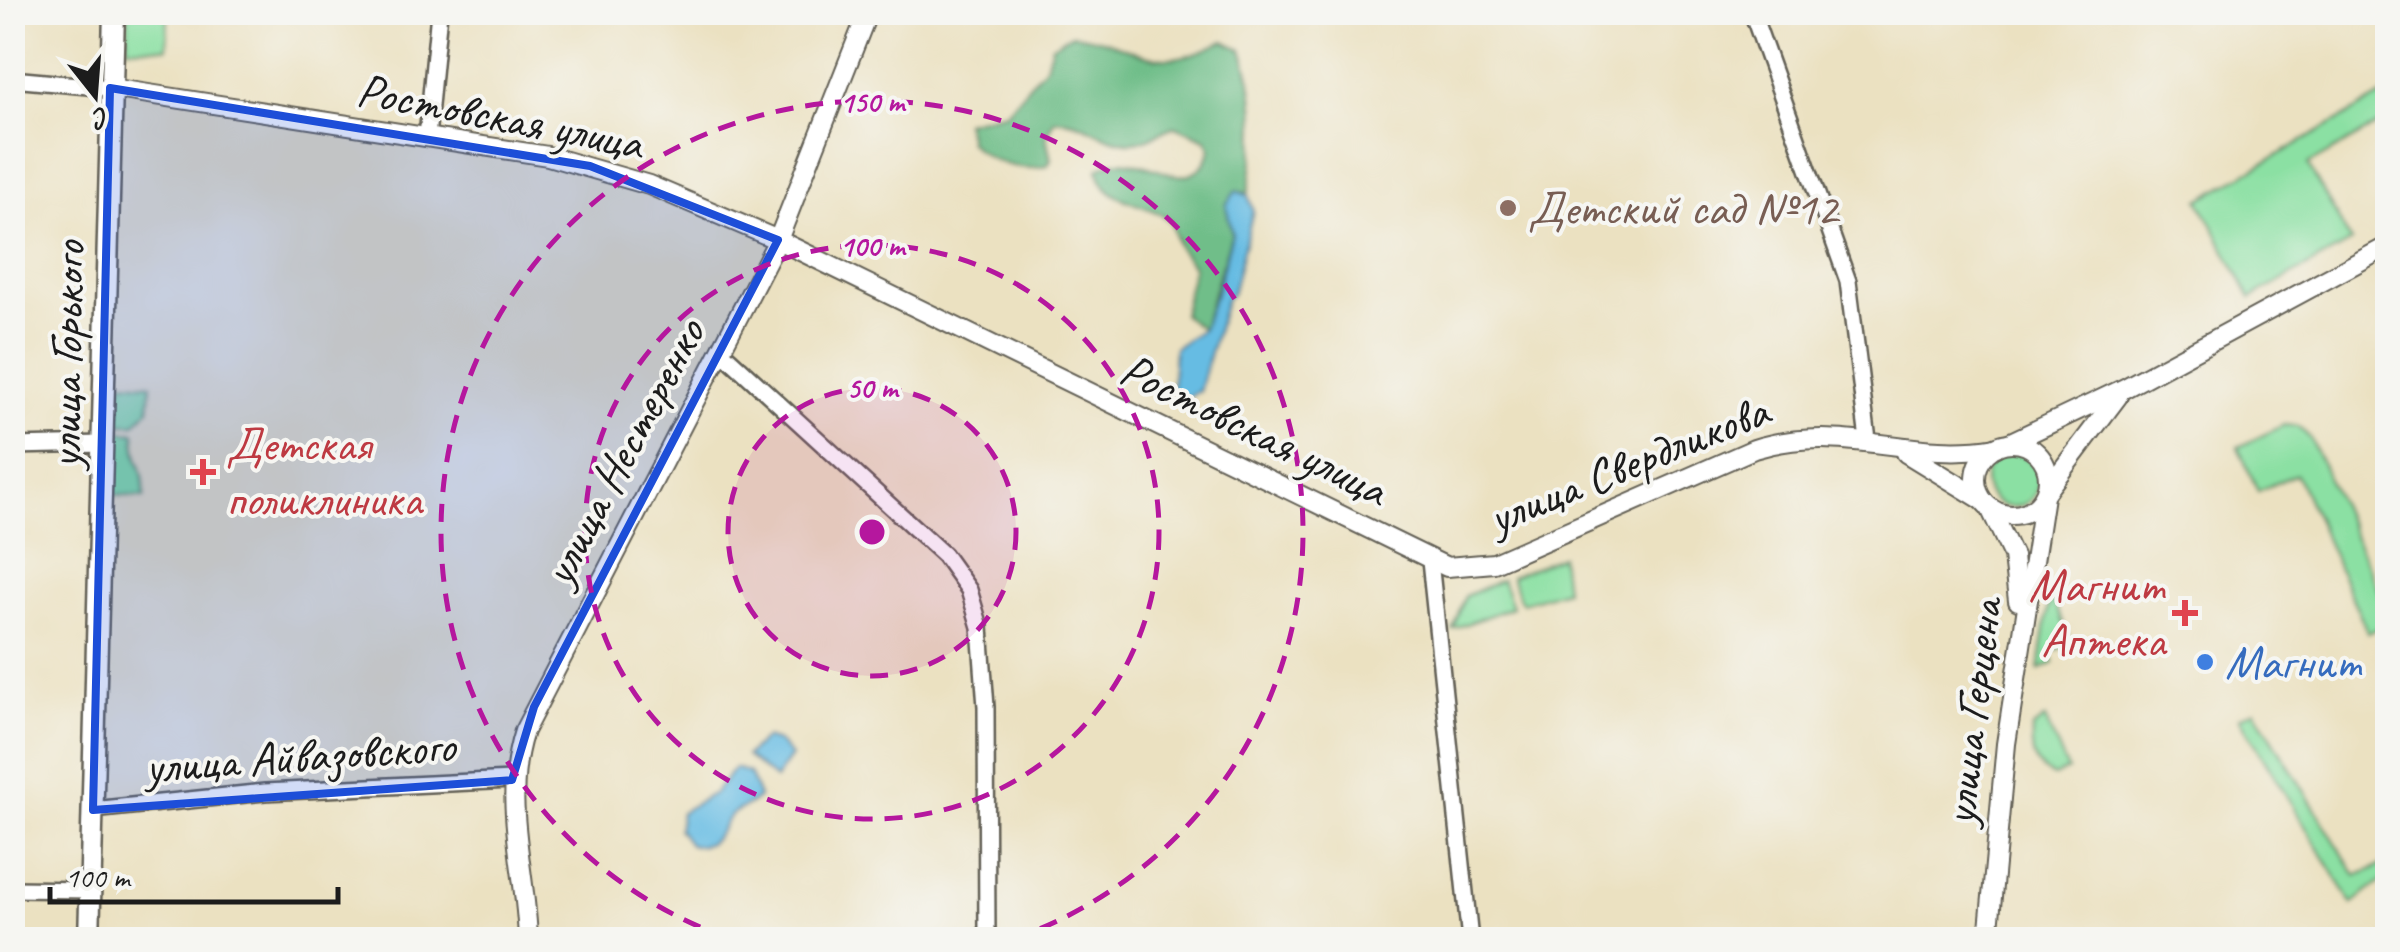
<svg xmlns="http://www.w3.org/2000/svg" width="2400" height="952" font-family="Caveat,sans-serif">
	<rect width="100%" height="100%" fill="#f6f6f2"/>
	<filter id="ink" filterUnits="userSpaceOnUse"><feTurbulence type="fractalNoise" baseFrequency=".01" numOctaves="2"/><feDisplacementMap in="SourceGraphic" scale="20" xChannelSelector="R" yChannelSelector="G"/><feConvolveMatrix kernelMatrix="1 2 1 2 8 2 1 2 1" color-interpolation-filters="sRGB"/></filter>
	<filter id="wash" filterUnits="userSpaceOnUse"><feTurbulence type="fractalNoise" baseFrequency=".0048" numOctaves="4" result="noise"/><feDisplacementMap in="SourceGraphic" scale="40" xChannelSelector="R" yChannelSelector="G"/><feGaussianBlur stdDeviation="2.25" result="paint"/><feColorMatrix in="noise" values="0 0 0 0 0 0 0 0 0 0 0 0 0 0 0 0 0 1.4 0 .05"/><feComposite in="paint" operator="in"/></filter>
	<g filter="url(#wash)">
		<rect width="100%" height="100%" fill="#ebe1c1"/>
		<g fill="#8be0a3" stroke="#547e60" stroke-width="2.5">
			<path d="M128,13H168L167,48L127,47Z"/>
			<path d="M2387,93V120L2308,165L2351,242L2251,298L2199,200Z"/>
			<path d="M121,382L151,384L149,409L135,424H118Z"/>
			<path d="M2284,425L2298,426L2310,438L2387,609V624L2368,633L2296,474L2258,491L2238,447Z"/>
			<path d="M118,432L135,433C134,461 146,468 144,497L114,495Z"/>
			<circle cx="2012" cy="480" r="27"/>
			<path d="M1561,556L1565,590L1522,603L1511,577Z"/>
			<path d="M1502,580L1512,607L1453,629L1465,596Z"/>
			<path d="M2050,594L2072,643L2050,652L2054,663L2039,670Z"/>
			<path d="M2255,710L2356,876L2387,863V877L2352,904L2239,717Z"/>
			<path d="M2045,719L2068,770L2054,776C2031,767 2031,751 2032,729Z"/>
		</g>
		<path fill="#70be89" stroke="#466d52" stroke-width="2.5" d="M1072,34C1144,42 1145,80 1224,41L1242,50C1259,95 1257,148 1248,195L1244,192L1226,204L1232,233L1202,329L1183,315L1193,266L1179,249L1170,221C1146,200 1103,205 1098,169C1138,139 1190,212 1211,149L1206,139L1176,126C1161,130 1147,142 1131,142C1102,142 1083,117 1054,120L1046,136L1051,160L1047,166C1020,172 988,163 969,142L965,122L1006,112L1046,65L1052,45Z"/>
		<g fill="#66bce3" stroke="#416c80" stroke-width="2.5">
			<path d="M1236,191L1248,195L1253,211L1232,294L1226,298L1199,391L1182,400L1172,391L1174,348L1202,329L1217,289L1232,233L1226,205Z"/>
			<path d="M765,738L778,742L791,756L775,779L746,756Z"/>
			<path d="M735,768L749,773L759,797C750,806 739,809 732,814C721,823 719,852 689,844L678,829L681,812L714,793Z"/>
		</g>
	</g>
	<g filter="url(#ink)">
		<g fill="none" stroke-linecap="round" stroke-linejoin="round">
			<defs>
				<g id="minor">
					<path d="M1752,12L1848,281L1868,440"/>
					<path d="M12,79L110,88"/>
					<path d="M427,137L439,12"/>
					<path d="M721,351L944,555L969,590L980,627L986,707L987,940"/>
					<path d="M12,446L104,444"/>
					<path d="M1430,561L1470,940"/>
					<path d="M93,810L265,792L512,780"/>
					<path d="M12,889L91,890"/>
				</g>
				<g id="tertiary">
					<path d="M110,88L548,156L649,185L778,240L1447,567L1494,563L1754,449C1842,421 1908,462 1996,447"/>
					<path d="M2009,443L2125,388L2388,246"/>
					<circle cx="2012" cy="479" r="36"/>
					<path d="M1906,453L1981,499"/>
					<path d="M2047,490L2118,396"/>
					<path d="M1990,508L2013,556L2018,601"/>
					<path d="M528,940C526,868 501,801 524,731L778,240L868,12"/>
					<path d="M1988,940L2006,744L2044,496"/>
				</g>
				<path id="secondary" d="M89,940L114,12"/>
			</defs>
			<use href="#minor" stroke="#646156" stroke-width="20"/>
			<use href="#tertiary" stroke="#646156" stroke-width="22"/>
			<use href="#secondary" stroke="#646156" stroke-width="25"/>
			<use href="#minor" stroke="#fff" stroke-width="15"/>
			<use href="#tertiary" stroke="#fff" stroke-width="18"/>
			<use href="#secondary" stroke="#fff" stroke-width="20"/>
		</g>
	</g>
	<path fill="#1d4ed8" fill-opacity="0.2" stroke="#1d4ed8" stroke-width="8" stroke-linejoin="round" d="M110,88L590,166L778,240L534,707L512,780L93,810Z"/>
	<circle cx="872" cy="532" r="144" fill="#b5179e" fill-opacity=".12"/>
	<g fill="none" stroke="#b5179e" stroke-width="5" stroke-dasharray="18 12">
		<circle cx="872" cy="532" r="144"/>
		<circle cx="872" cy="532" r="287"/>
		<path d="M728 938A431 431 0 1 1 1016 938"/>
	</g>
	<circle fill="#8d6e63" stroke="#f6f6f2" stroke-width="4" cx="1508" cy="208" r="10"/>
	<g fill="#e0444e" stroke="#f6f6f2" stroke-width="4">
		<path d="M198 457h10v10h10v10h-10v10h-10v-10h-10v-10h10z"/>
		<path d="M2180 598h10v10h10v10h-10v10h-10v-10h-10v-10h10z"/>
	</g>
	<circle fill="#3f7fe0" stroke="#f6f6f2" stroke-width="4" cx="2205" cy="662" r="10"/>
	<g text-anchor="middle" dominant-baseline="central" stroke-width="8" stroke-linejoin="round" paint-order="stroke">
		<g font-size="48" fill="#1c1c1c" stroke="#f6f6f2">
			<text transform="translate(500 116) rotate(11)">Ростовская улица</text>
			<text transform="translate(66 355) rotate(-89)">улица Горького</text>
			<text transform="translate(1254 429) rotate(26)">Ростовская улица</text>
			<text transform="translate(623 452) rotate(-62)">улица Нестеренко</text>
			<text transform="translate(1628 464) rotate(-22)">улица Свердликова</text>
			<text transform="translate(1972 712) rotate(-83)">улица Герцена</text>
			<text transform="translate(300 756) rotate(-4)">улица Айвазовского</text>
		</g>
		<g font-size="48" fill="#785e54" stroke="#f6f6f2" text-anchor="start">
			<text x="1528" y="208">Детский сад №12</text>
		</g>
		<g font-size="48" fill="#be3a42" stroke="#f6f6f2" text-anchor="start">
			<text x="226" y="444">Детская<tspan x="226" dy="55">поликлиника</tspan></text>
			<text x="2165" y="585" text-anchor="end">Магнит<tspan x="2165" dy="55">Аптека</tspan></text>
		</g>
		<g font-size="48" fill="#366cbe" stroke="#f6f6f2" text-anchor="start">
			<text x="2225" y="662">Магнит</text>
		</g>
	</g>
	<circle cx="872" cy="532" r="15" fill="#b5179e" stroke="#f6f6f2" stroke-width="5"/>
	<g font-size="30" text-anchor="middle" font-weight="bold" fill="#b5179e" stroke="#f6f6f2" stroke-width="8" stroke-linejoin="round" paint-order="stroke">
		<text x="872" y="112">150 m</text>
		<text x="872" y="256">100 m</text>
		<text x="872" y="398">50 m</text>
	</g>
	<rect width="2400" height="952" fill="none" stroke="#f6f6f2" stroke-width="50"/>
	<g transform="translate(95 95) rotate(163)" stroke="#f6f6f2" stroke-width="8" paint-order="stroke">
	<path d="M0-8L18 38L0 25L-18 38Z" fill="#1c1c1c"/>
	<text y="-15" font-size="28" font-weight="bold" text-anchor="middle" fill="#1c1c1c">С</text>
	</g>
	<path d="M50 887v15h288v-15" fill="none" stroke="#1c1c1c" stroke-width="5"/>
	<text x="65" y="887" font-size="30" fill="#1c1c1c" stroke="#f6f6f2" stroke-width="8" paint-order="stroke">100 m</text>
</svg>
